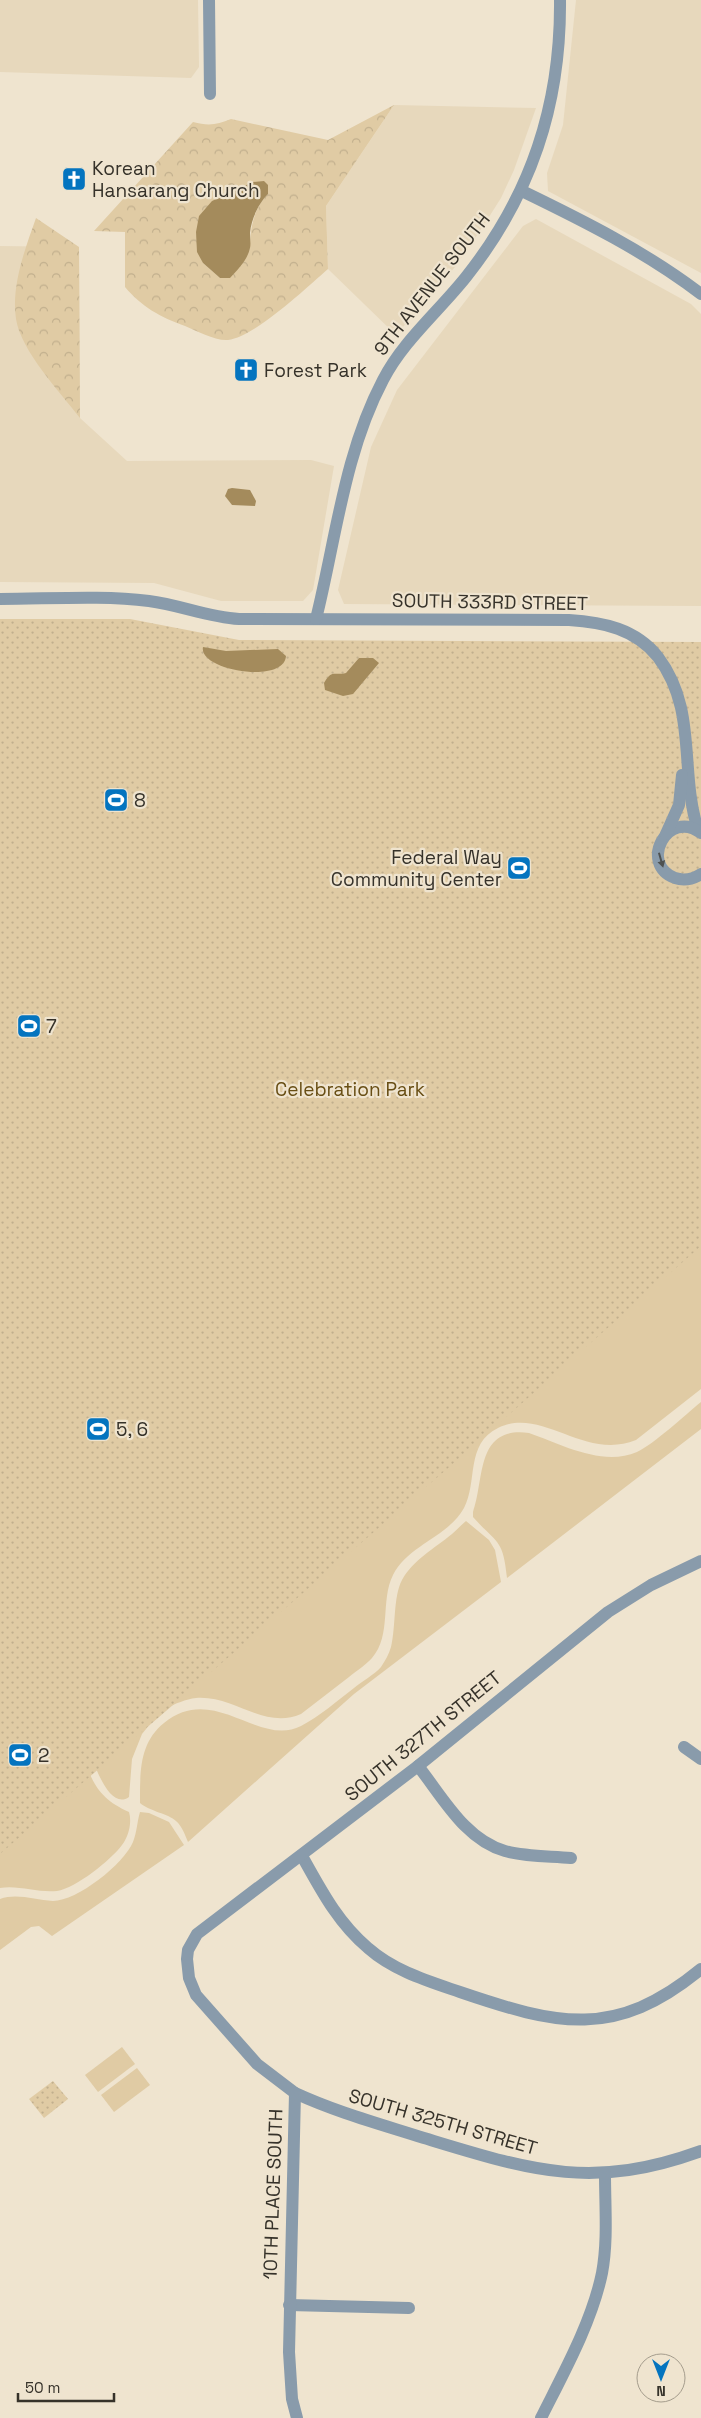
<svg xmlns="http://www.w3.org/2000/svg" width="701" height="2418" font-family="'Space Grotesk',sans-serif">
	<defs>
		<pattern id="forest-crowns" width="20" height="18" patternUnits="userSpaceOnUse" patternTransform="scale(1.25)"><rect width="20" height="18" fill="#e0cba4"/><path d="M2 6a3 3 0 1 1 6 0M12 15a3 3 0 1 1 6 0" fill="none" stroke="#c1af8d"/></pattern>
		<pattern id="park-dots" width="8" height="8" patternUnits="userSpaceOnUse" patternTransform="scale(1.25)"><rect width="8" height="8" fill="#e0cba4"/><path d="M2 2h.1M6 6h.1" fill="none" stroke="#c1af8d" stroke-width="1.8" stroke-linecap="round"/></pattern>
	</defs>
	<rect width="100%" height="100%" fill="#efe4cf"/>
	<g fill="#e7d8bc">
		<path d="M0,0H198L199,67L191,78L0,72Z"/>
		<path d="M576,0H701V273L548,191L547,173L563,125Z"/>
		<path d="M394,105L536,108L514,170L501,198L482,228L455,267L396,335L328,269L326,206Z"/>
		<path d="M536,219L691,304L701,314V606L344,604L338,590L371,447L397,390L523,226Z"/>
		<path d="M0,246L79,247L80,418L127,461L311,460L334,466L313,590L303,601H221L154,583L0,582Z"/>
	</g>
	<g fill="#e0cba4">
		<path d="M701,1244V1389L636,1440C584,1461 542,1406 498,1428C465,1444 478,1482 464,1508C448,1537 408,1545 393,1575C380,1601 392,1635 372,1658C366,1665 356,1671 349,1677C333,1689 317,1702 301,1714C264,1730 234,1695 196,1698C186,1699 175,1704 166,1708Z"/>
		<path d="M701,1402V1429L507,1578C503,1538 497,1544 473,1517V1512C485,1479 475,1426 529,1433C561,1444 602,1467 637,1452C654,1444 685,1415 701,1402Z"/>
		<path d="M466,1521L489,1540L495,1550L501,1582L354,1694L188,1842C185,1835 182,1826 176,1821C169,1814 149,1811 140,1803C140,1773 139,1743 164,1723C214,1682 259,1748 301,1726C320,1716 337,1701 354,1688C362,1681 374,1675 381,1667C385,1661 389,1654 391,1647C396,1627 393,1597 402,1580C413,1560 435,1548 452,1534C457,1530 461,1525 466,1521Z"/>
		<path d="M154,1719L142,1734L132,1759L129,1797C108,1812 92,1757 87,1745Z"/>
		<path d="M81,1753C93,1783 98,1798 129,1812C132,1822 129,1836 122,1845C111,1860 76,1888 57,1891C38,1893 19,1885 0,1888V1840Z"/>
		<path d="M140,1812L149,1813L169,1822L184,1845L52,1936L39,1926L31,1927L0,1950V1899C17,1893 35,1900 53,1901C77,1901 124,1864 133,1842C137,1832 137,1822 140,1812Z"/>
		<path d="M122,2047L135,2064L98,2092L85,2075Z"/>
		<path d="M137,2068L150,2085L114,2112L101,2095Z"/>
	</g>
	<g fill="url(#forest-crowns)" fill-rule="evenodd">
		<path d="M394,105L326,206L328,269C306,288 256,336 228,340C215,341 197,331 185,326C160,317 142,307 125,287V232L94,231L193,122C208,126 217,125 231,119L328,140ZM268,194C254,208 250,228 250,248L220,278L203,263L196,232Z"/>
		<path d="M36,218L79,247L80,418C60,392 21,351 16,319C11,286 25,249 36,218Z"/>
	</g>
	<g fill="url(#park-dots)">
		<path d="M0,619H130L239,640L701,642V1246L447,1469L0,1854Z"/>
		<path d="M53,2081L68,2099L44,2118L29,2099Z"/>
	</g>
	<g fill="#a48b5c">
		<path d="M264,181L268,185V194C259,203 251,219 250,233C250,238 251,244 250,248C247,261 238,269 230,278H220L203,263L197,252L196,232L199,216L212,201L253,182Z"/>
		<path d="M232,488L250,490L256,501L255,506L232,505L225,496L228,489Z"/>
		<path d="M203,647L226,651L278,649L286,656C284,685 198,670 203,647Z"/>
		<path d="M359,658H373L379,663L353,694L343,696L325,690L324,683C332,669 334,676 346,673Z"/>
	</g>
	<g fill="none" stroke-linecap="round" stroke-linejoin="round">
		<g stroke="#899bab" stroke-width="12">
			<path d="M209,0L210,94"/>
			<path d="M522,191C584,221 646,252 701,294"/>
			<path d="M0,599C48,599 102,595 149,601C180,605 208,617 239,619L569,620C603,622 636,629 658,657C698,710 679,770 698,830"/>
			<path d="M316,619C336,539 344,454 383,380C403,341 439,311 466,277C531,195 561,105 560,0"/>
			<path d="M701,833C668,808 638,864 675,878C684,881 693,879 701,874"/>
			<path d="M666,834L679,805L682,775"/>
			<path d="M684,1747L701,1759"/>
			<path d="M418,1766C442,1796 465,1840 505,1851C526,1857 550,1856 571,1858"/>
			<path d="M302,1856C321,1890 338,1923 368,1948C394,1971 428,1981 460,1992C557,2025 615,2040 701,1969"/>
			<path d="M295,2093C336,2112 380,2124 424,2138C530,2170 591,2191 701,2151"/>
			<path d="M289,2305L409,2308"/>
			<path d="M297,2418L292,2399L289,2352L295,2093L257,2064L196,1995L189,1978L187,1959L188,1950L197,1934L418,1766L608,1612L651,1585L701,1561"/>
			<path d="M541,2418C563,2374 592,2322 602,2273C608,2241 605,2207 605,2174"/>
		</g>
	</g>
	<defs><path id="oneway-solid" d="M-6-.8H1V-3.2L6.5 0L1 3.2V.8H-6Z" transform="scale(1.25)"/></defs>
	<use fill="#4f5251" href="#oneway-solid" transform="translate(661 860) rotate(74)"/>
	<defs>
		<symbol id="church-square" viewBox="-11 -11 22 22"><rect x="-9" y="-9" width="18" height="18" rx="4" fill="#0474bf" stroke="#efe4cf"/><path d="M-1.2-6h2.4v3.5h3.3v2.4h-3.3V6h-2.4V-.1h-3.3v-2.4h3.3Z" fill="#fff"/></symbol>
		<symbol id="stadium-square" viewBox="-11 -11 22 22"><rect x="-9" y="-9" width="18" height="18" rx="4" fill="#0474bf" stroke="#efe4cf"/><path d="M0-5a6.5 5 0 1 0 0 10a6.5 5 0 1 0 0-10ZM-3.5-1.8h7v3.6h-7Z" fill="#fff"/></symbol>
	</defs>
	<g fill-rule="evenodd">
		<use href="#church-square" x="60" y="165" width="28" height="28"/>
		<use href="#church-square" x="232" y="356" width="28" height="28"/>
		<use href="#stadium-square" x="102" y="786" width="28" height="28"/>
		<use href="#stadium-square" x="505" y="854" width="28" height="28"/>
		<use href="#stadium-square" x="15" y="1012" width="28" height="28"/>
		<use href="#stadium-square" x="84" y="1415" width="28" height="28"/>
		<use href="#stadium-square" x="6" y="1741" width="28" height="28"/>
	</g>
	<g text-anchor="middle" dominant-baseline="central" stroke-width="4.5" stroke-linejoin="round" paint-order="stroke">
		<g font-size="19" fill="#36322a" stroke="#efe4cf" text-anchor="start">
			<text x="92" y="168">Korean<tspan x="92" dy="22">Hansarang Church</tspan></text>
			<text x="264" y="370">Forest Park</text>
			<text x="134" y="800">8</text>
			<text x="502" y="857" text-anchor="end">Federal Way<tspan x="502" dy="22">Community Center</tspan></text>
			<text x="46" y="1026">7</text>
			<text x="116" y="1429">5, 6</text>
			<text x="38" y="1755">2</text>
		</g>
		<g font-size="19" fill="#36322a" stroke="#efe4cf">
			<text transform="translate(432 284) rotate(-52)">9TH AVENUE SOUTH</text>
			<text transform="translate(490 602) rotate(1)">SOUTH 333RD STREET</text>
			<text transform="translate(423 1736) rotate(-39)">SOUTH 327TH STREET</text>
			<text transform="translate(443 2122) rotate(16)">SOUTH 325TH STREET</text>
			<text transform="translate(273 2194) rotate(-88)">10TH PLACE SOUTH</text>
		</g>
		<g font-size="19" fill="#684e14" stroke="#efe4cf">
			<text x="350" y="1089">Celebration Park</text>
		</g>
	</g>
	<g transform="translate(661 2378) rotate(180)"><circle r="24" fill="#efe4cf" stroke="#a59d8d"/>
	<path d="M0-4L9 19L0 12L-9 19Z" fill="#0474bf"/>
	<text y="-8" font-size="14" font-weight="bold" text-anchor="middle" fill="#36322a">N</text>
	</g>
	<path d="M18 2393v8h96v-8" fill="none" stroke="#36322a" stroke-width="2.5"/>
	<text x="25" y="2393" font-size="15" fill="#36322a" stroke="#efe4cf" stroke-width="4" paint-order="stroke">50 m</text>
</svg>
